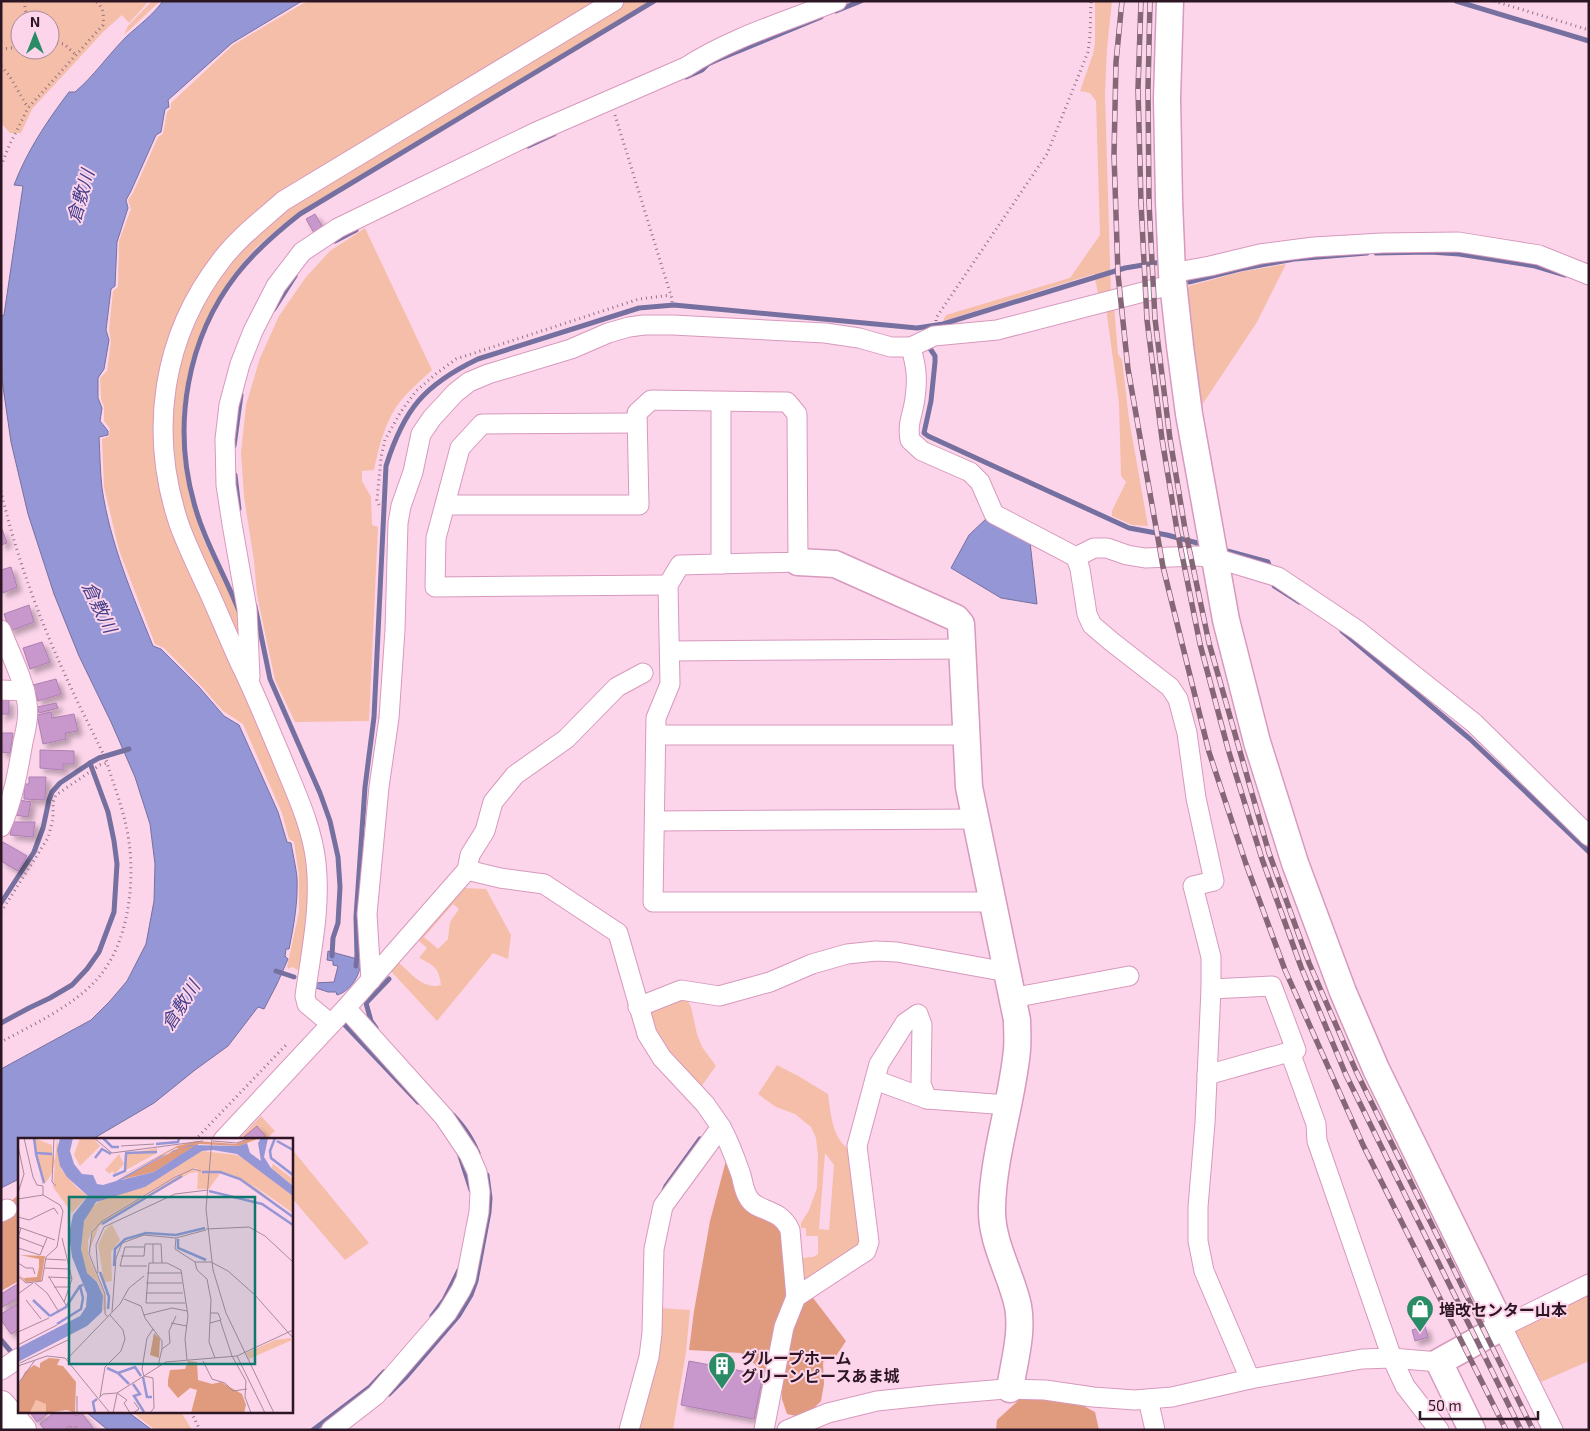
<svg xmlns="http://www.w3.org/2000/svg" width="1590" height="1431" font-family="'Exo 2','Noto Sans JP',sans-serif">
	<defs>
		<filter id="shadow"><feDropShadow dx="4.5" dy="4.5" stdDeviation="2.5" flood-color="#0004"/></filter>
	</defs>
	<rect width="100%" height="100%" fill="#fdd5eb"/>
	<g fill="#f5bea8" fill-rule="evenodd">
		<path d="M1,1H149L129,23L122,15L103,32L32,109L21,133H10L1,123ZM20,20H50V50H20Z"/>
		<path d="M152,1H160L124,35L128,26Z"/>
		<path d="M310,1H605L308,178L180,318L160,462L222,645L240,687L250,706L259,713L313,862L304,974L299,973L298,970L292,967L289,969L287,967L299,912V875L294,842L289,839L282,813L243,724L223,711L203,688L164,648L155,644L119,550L104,487L102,439L109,436L110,429L104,421V407L101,399L100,378L107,371L111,341L109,330L113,291L118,287L119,241L131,209L128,200L133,193L158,137L163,134L167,112L171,108V103L233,45L302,4Z"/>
		<path d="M621,1H650L300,211C286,222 272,233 259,245C190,313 164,418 194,511C197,521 200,533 205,543C216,566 230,590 239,614C244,628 244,645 247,659L179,507L167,433L176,360L202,294L260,224Z"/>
		<path d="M1095,1H1112L1107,49L1105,94L1111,296L1099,298L1094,274L943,321L946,315L1070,278L1100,235L1096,101L1090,93L1080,91L1093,54L1095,43Z"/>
		<path d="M365,228L432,370C418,383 401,397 392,414C383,431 378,450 374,470L362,471V481L371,497L372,525L378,527L369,721L295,722L275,680L257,595L254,561L244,497L241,453L246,405L260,358L279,316L306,277L330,251Z"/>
		<path d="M1286,264L1257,322L1196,414L1183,292L1189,286L1240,272Z"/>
		<path d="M1114,306L1118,354L1122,360L1129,419L1148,526L1132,525L1112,516V511L1126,482L1121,476L1119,403L1106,308Z"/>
		<path d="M463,888L486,889L511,935L508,959L493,953L437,1021L390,970L398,962C411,973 423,990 441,985C439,968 434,965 419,958L427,948L418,940ZM453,904L459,909L450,922L448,939L438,949L424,937Z"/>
		<path d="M685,995L691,1007L697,1034L702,1047L716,1066L700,1088L659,1042L645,1010Z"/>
		<path d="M777,1065L800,1077L828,1094C831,1115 832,1140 852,1151L865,1244L816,1281H802V1258L813,1257L818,1254V1236H806V1228H801V1223L809,1210L817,1188L818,1156L816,1138L811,1127L795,1114L776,1107L758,1094ZM825,1153L834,1165L829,1230L819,1229Z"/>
		<path d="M261,1116L275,1131L265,1140H261L265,1136L257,1126L245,1137L247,1140H243L241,1137Z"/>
		<path d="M291,1148L369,1243L345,1260L291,1197Z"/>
		<path d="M1589,1292V1361L1541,1382L1515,1334L1517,1327Z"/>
		<path d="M659,1308L690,1310L686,1352L673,1430H637Z"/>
		<path d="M132,1412H181L192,1430H155Z"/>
	</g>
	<g fill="#e09b7e">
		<path d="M727,1157L741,1198L783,1223L790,1297L768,1375L741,1353L689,1350L694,1311L710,1221Z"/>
		<path d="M17,1196H19V1281L1,1291V1218L9,1203Z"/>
		<path d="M810,1294L846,1341L836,1356L823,1362L824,1384L821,1401L808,1414L796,1416L787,1414L782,1399L781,1372L791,1321Z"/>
		<path d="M1020,1399L1058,1400L1080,1404L1095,1412L1099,1430H996L997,1420Z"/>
	</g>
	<g fill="#9596d5" stroke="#7670a0">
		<path d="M163,1H302L232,43L168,100L169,107L165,109L161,132L156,135L131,191L126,200L128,208L117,242L115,286L111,289L106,330L109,340L104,369L98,378V398L102,408L100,421L108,431V435L99,437C100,454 100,471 102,488C110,543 132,594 153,646L161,649L199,687L224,716L239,725L278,812L287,842L291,843C293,855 296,867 297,878C298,902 294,925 289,949H286L285,956L288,959L277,984L264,1009L258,1007L228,1046L195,1070L154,1103L91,1140H19V1179L1,1188V1069L91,1020L110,1001L127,981L146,944L154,901L155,864L150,824L135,777L111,722L79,656L54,594L28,514L11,442L2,380L1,316L4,315L23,186L14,185C27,151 47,121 69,92H75C94,76 108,55 126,37C139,25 153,15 163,1Z"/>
		<path d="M988,517L1030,542L1037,604L1001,598L951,568L969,535Z"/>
		<path d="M328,951L361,960C361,974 351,991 337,995L336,992H328L313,987L314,983L334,982L338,966L333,965V961L327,960Z"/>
		<path d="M86,1412H128L152,1430H108Z"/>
	</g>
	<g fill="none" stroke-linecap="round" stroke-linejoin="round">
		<g stroke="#7670a0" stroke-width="5">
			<path d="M1456,1L1589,41"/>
			<path d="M836,11L861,1"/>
			<path d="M686,77L702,70L708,64L719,59L821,17"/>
			<path d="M528,146L554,134"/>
			<path d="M335,241L356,230"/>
			<path d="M1376,253L1430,252L1459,254L1535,266L1565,275"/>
			<path d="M1189,282L1240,269L1294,259L1367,253"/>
			<path d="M274,309L295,276"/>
			<path d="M927,344L935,356V362L931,401L924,433L928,436L1129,528L1167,535L1205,545"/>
			<path d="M234,446L241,395"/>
			<path d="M235,475L239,509"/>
			<path d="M1220,549L1268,562L1271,571"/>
			<path d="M1273,579L1274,586L1299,602"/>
			<path d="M255,606L270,679L320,793L330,821L338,857L340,887L338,923L333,938L332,956"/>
			<path d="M239,611C225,575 204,541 194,503C172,425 187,338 237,274C255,251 277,232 300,214L654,1"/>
			<path d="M1342,631L1470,739L1589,852"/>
			<path d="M1,903L34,852L43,828L49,800L52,792L60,783L90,763"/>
			<path d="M356,966L357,955L356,917L365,787L374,717L386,466C404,409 424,385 478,359L639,308L674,305L917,328L943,324L1125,268L1161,262"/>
			<path d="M276,971L294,977"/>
			<path d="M344,1021V1024L418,1102"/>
			<path d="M1,1023L29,1008L50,998L72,985L87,969L99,952L114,912L117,864L114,841L108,812L90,763L99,758L129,749"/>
			<path d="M376,1028L371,1021L366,1003L389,979"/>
			<path d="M453,1115C465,1128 471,1137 478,1153"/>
			<path d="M459,1153L471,1190"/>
			<path d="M663,1193L666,1186L700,1139"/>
			<path d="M432,1316L444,1300L459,1270"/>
			<path d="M1,1340L13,1354"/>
			<path d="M389,1394L405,1378L459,1315L471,1295L476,1281L489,1212L490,1198L487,1175"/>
			<path d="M313,1430L370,1387L384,1372"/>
		</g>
	</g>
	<g fill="#c898cd" stroke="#ac7fb1" filter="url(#shadow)">
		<path d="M315,214L323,228L314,233L306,219Z"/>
		<path d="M2,529L7,543L1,545V530Z"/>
		<path d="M11,567L17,587L3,593L1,589V570Z"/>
		<path d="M29,605L34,622L10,631L4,614Z"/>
		<path d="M42,642L50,662L30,669L23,648Z"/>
		<path d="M56,679L61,694L38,701L33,685Z"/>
		<path d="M1,700H9V714H2L1,719Z"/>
		<path d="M56,703L58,708L39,713L37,707Z"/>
		<path d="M51,712L52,718L74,714L78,731L65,733L66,739L43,744L37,715Z"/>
		<path d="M1,733H13L10,753L1,752Z"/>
		<path d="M40,750L74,751V764H63V770L40,768Z"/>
		<path d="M29,777H46L45,800L24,799V784H29Z"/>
		<path d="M19,800L31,802L28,817L15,815Z"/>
		<path d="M13,822H35L33,837L10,835Z"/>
		<path d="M3,842L27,856L18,871L1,861V845Z"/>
		<path d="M257,1126L265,1136L261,1140H247L244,1137Z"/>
		<path d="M19,1283V1297L1,1308V1294Z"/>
		<path d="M19,1303V1329L11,1334L1,1320V1314Z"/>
		<path d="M1425,1326L1428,1337L1415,1341L1412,1330Z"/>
		<path d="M689,1361L763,1375L754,1419L681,1405Z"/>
		<path d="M33,1412H50L37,1422L31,1414Z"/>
		<path d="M55,1412H73L76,1416L81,1412L93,1428L91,1430H79L76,1426L73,1429L70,1426L64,1430H45L40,1424Z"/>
	</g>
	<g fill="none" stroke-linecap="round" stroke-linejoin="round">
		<defs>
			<g id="street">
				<path d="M1172,273L1210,266L1260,254L1314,247L1382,243L1458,242L1539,255L1589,275"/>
				<path d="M911,347C916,367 918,377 915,398C913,415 907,422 910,440L922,451L970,472L980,482L994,514L1076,557L1080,569L1087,614L1092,625L1112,642L1170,687L1178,699L1187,733L1196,798L1214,881L1193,886L1211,957V989L1205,1123L1198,1207V1241L1204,1271L1250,1379"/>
				<path d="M721,402V564"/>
				<path d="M637,423L482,424L460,448L436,538L435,587L668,585"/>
				<path d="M445,505H639L637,413L651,400L787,402L797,414L798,562L680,565L668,585L670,684L656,718L653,902H993"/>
				<path d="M1076,557L1094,548H1107L1127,555L1145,558L1198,556L1215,558L1278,577L1357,630L1474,723L1589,836"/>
				<path d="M1,630C10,653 24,680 27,703C29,716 26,729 23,742C18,771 13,800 1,827"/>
				<path d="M670,651L963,649"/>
				<path d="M250,677L247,609L232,524L226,485L225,439L229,405L240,364L253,331L276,286L302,252L338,228L534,133L686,67C730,38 787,21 837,1"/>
				<path d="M1,690L25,691"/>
				<path d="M656,735H966"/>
				<path d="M655,821L976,819"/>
				<path d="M467,870L500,878L544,884L618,933L647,1034L662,1058L705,1104L721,1127L663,1206L654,1249L652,1333L649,1357L629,1430"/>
				<path d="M371,980L367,914L379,787L389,718L395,630L398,523L401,506L413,472L421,434L432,418L455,393L469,382L488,374L571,349L608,333L629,327L644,325H673L825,333L859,338L891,347H911L934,336L997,330L1174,284"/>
				<path d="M1012,998L1129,976"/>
				<path d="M638,1007L681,990L719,996L770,982L812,964L847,954L876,951L897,952L1007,972"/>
				<path d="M331,1024L307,1004L305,996C311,952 321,907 316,863C312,825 294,789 280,754C267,724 255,693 240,663C229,639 219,614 208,590C198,569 187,546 179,524C148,431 162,335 223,258C240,236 263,219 283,201L614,1"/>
				<path d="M1290,1052L1316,1124L1317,1141L1392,1358L1405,1386L1439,1430"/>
				<path d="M1207,1075L1296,1050L1272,986L1211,989"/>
				<path d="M875,1080L927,1099L1008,1105"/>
				<path d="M721,1127C730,1143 735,1158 741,1175C743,1182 744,1191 748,1197C756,1213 779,1206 790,1230L796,1297"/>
				<path d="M223,1140L346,1008L467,870L470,855L485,831L493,802L515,775L566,739L617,687L643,673"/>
				<path d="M1,1212L7,1209"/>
				<path d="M1,1370L19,1358"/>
				<path d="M1148,1399L1155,1430"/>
				<path d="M331,1430L376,1395L447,1313L461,1290L466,1279L479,1212L480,1192L477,1172L469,1154L444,1117L346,1008"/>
				<path d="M764,1430L784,1327L796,1297L866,1251L869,1242L857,1146L879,1064L905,1023L918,1014L922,1025L921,1084L927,1099"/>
				<path d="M787,1430L828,1413L877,1401L934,1395L1005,1389L1045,1390L1093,1397L1135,1400L1172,1397L1250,1379L1362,1359L1392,1358L1439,1362"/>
				<path d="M1553,1430L1502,1327L1589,1284"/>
			</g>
			<g id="secondary">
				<path d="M1170,1L1167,98L1169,201L1172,273L1180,346L1189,414L1226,620L1257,742L1295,863L1343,992L1376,1069L1502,1327L1439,1362L1472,1430"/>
				<path d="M798,562L835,564L956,618L961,624L969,787L1017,1020C1017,1030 1018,1040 1017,1050C1012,1103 993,1155 992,1208C991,1243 1011,1273 1018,1306C1023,1333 1014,1362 1010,1389"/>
			</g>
			<path id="primary" d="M1,1405L22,1430"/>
		</defs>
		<use href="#street" stroke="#d799bd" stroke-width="21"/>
		<use href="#secondary" stroke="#d799bd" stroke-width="29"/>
		<use href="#primary" stroke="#d799bd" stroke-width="30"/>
		<g stroke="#927385" stroke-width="3" stroke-dasharray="1 4" stroke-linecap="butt">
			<path d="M24,1L26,13L29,20"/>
			<path d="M1494,1L1589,30"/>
			<path d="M57,43L64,44L76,55"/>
			<path d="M1,49L20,47"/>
			<path d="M1,66L9,75L28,108"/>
			<path d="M615,115L672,299V310"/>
			<path d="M1,166L9,146L28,108L103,25C104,15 104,7 95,1"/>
			<path d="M936,321V318L1047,154L1088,52L1090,36L1091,1"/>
			<path d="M1,491C17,560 42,626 72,690C83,714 96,738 107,762"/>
			<path d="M384,505H379L377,500L381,457L385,440L400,413L416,391L437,373L456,359L639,299L671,295"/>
			<path d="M1,912L48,838L53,819V802L56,795L100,765L107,763C113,782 120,801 125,821C137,868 132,938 99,977C74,1006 34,1024 1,1042"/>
			<path d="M195,1140L286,1045"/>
			<path d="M191,1412L200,1430"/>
		</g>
		<use href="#street" stroke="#fff" stroke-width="19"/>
		<use href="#secondary" stroke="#fff" stroke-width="26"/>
		<use href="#primary" stroke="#fff" stroke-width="28"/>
		<defs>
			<g id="rail">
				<path d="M1122,1L1116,62L1114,155L1118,274L1128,369L1163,567L1209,752L1246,864L1285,970L1363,1145L1506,1430"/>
				<path d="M1141,1L1138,89L1141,203L1147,320L1162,439L1177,530L1200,644L1228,749L1262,859L1301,967L1346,1075L1521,1430"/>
				<path d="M1150,1L1148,89L1149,203L1155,319L1170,439L1185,529L1209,643L1269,853L1309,963L1356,1071L1533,1430"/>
			</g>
		</defs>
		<use href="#rail" stroke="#856778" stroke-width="5.5"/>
		<use href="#rail" stroke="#fdd5eb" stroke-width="4" stroke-dasharray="11" stroke-linecap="butt"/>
	</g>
	<defs>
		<symbol id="shop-pin" viewBox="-11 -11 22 30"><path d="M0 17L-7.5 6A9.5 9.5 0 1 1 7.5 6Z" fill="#2a8c66" stroke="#fdd5eb"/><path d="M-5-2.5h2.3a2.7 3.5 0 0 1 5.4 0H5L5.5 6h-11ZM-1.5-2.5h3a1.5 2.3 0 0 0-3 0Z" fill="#fff"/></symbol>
		<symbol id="building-pin" viewBox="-11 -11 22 30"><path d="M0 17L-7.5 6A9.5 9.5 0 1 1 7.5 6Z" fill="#2a8c66" stroke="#fdd5eb"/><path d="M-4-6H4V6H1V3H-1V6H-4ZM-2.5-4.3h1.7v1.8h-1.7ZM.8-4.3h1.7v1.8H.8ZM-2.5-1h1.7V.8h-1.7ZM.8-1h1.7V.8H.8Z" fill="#fff"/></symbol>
	</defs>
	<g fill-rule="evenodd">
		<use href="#shop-pin" x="1404" y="1293" width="32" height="43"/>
		<use href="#building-pin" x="706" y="1350" width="32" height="43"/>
	</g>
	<g text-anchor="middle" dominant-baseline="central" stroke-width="4" stroke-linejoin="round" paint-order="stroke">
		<g font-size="16" font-weight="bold" fill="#2d1624" stroke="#fdd5eb" text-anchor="start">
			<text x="1439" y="1309">増改センター山本</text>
			<text x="741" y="1357">グループホーム<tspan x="741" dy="18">グリーンピースあま城</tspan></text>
		</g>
		<g font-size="18" font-style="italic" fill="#453f8c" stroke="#fdd5eb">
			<text transform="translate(80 196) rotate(-74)">倉敷川</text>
			<text transform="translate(100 607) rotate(64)">倉敷川</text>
			<text transform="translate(180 1005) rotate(-57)">倉敷川</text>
		</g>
	</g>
	<g transform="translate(18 1138)">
		<rect width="275" height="275" fill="#fdd5eb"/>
		<path d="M16,0L34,7V15H18ZM39,0L43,31L58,49L70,58L54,75L35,49L37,25L32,39L26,46H23L26,45L18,17L35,16L37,23ZM62,0H75L82,8L62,28L56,17ZM139,10V15L108,32V16ZM184,13L219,17L236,27L275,58V75L231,44L275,79L217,38L203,34L191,51H179L180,34L172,35L81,88L72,111L80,137L71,110L76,91L84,83L161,37L173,32L182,33L177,30L159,37L87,80L75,91L70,102V117L87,158V173L85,172V158L80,144L69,135L63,116L65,87L71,71L86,60L127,49ZM101,16L106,26L97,36L94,33L92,36L87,32ZM255,26L275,41V48L253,30ZM94,86L102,102L93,114L94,143L86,144L80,107L87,92ZM272,200L274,202L231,221L228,215L257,202ZM18,262L28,266V275H9Z" fill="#f5bea8"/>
		<path d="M233,0H242L221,8L181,6L136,34L101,42L161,10H158L93,44L159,8L179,3L218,6ZM2,117L27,118L23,143L8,144L1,137L8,142L6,140L19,139L21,129V121ZM136,195L142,201L141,220L132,217ZM31,220L42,221L39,227L45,228L58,244L57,275L49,272L28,275V266L18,262L12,274L0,275L1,246L7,234L16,227L22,230V225ZM170,223L179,224L180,242L194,246L203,244L224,256L228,267L226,275H173L179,252L172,250L160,260L150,248V242L152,232L167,231Z" fill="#e09b7e"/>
		<path d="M42,0H55L52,13L56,26L64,36L75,37L79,46L85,47L98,43L143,18L172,7L221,8L229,5L232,15L243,23L240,5L243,0H250L246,19L253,30L275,48V58L219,16L195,12L184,13L127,49L78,64L66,83L63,111L69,135L79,144L85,158L84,174L69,188L0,224V210L62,178L68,169L69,156L54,119L51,96L55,77L70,58L49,39L42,28L39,12ZM178,7L136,34L103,42L156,12Z" fill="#9596d5" fill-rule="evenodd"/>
		<path fill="none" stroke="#9596d5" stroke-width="2.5" d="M16,0L18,15L34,16M85,0L94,9H101M257,0L252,13L253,20L275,37M259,3L275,12M138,6L160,4L161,0M107,15L139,14M18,16L26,45M77,20L84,11L93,16M184,34H202L222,41L275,79M95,38L107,33L108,16M191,53L244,66L275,87M84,86L164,38M160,101V110L188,122M96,128L97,111L107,101L128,95L158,97L187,90M82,134L91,159L90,171M15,162L32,178M32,178L48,169L62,148M39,186L63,171L65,160L62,148L65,147M89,230L100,235L111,246M100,235L117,229L123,238M125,239L129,259H134M115,246L122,256L116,258L126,274M77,275L75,264L79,261"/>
		<path fill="none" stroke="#aa899b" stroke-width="1" d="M6,0L15,39L19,47L25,48V57M36,0L34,44L38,48M76,0L94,15L185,3M194,0L188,71L195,132L208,175L256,275M195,3L219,5L232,0M0,8L6,36L0,55M103,8L136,6M0,61L25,57L42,67L45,73L39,109L28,119L24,143L8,145L0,138M0,79L11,82L36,70L40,76M0,89L3,90L0,99L26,109M3,90L37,102M188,91L231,89L247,98L275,124M44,100L54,141L46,164M158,100L157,111L177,124L179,132L189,141L193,162L191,204L197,220M135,106V125M126,109H107L102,128H129M0,110L22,117L29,100M103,118H126L127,106H143L144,125M27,121L48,122M177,124H193L210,133L237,157L275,200M0,125L8,130H15L17,136M26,130L50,131M80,135L78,107L86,89L157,56L190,52M129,135H164M30,139L54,140M31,139L48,167M17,145L29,155L41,174M128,145H164M36,149H53M128,155H165M0,156L15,145M106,161L123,168L127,180L135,191L129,200L124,231L126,238L135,240L136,270L132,275M8,162L23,181M167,165H128L131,125H149L163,132L170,178L167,201L169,222M94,174L98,120L104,105L126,97L158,100L188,92M126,177L154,170L169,173M90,179L87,176V156L71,116L74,94L84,83L157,39L175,31L183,33M202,182L214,218L228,243L227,259L233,275M153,185L169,188M192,185L203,182L200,175H193M135,191L144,203V211M0,194L31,180M0,207L39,187M219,218L247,275M49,221L102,166L111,150L126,138M185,223L194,241L207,245L215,253L229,251M2,225L52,201M0,228L29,218L47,220L92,275M140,228L144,211L152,205L151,193L158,178M0,246L17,222M99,255L109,262L106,265L112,275M59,258V275M82,259L87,229L103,213L107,201L105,192L92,177M81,260L85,256L99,255L148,224L219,218L275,192M95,275L99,256M115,275L121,271L116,264"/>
		<path fill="#0f766e" fill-opacity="0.15" stroke="#0f766e" stroke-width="2.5" d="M51,59H237V226H51Z"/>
		<rect width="275" height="275" fill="none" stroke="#2d1624" stroke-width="2.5"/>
	</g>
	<rect width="1590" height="1431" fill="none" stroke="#2d1624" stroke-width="5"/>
	<g transform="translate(35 35)"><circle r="24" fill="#fdd5eb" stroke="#aa899b"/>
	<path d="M0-4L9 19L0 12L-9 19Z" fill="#2a8c66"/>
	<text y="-8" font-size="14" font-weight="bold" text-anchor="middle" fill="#2d1624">N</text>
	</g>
	<path d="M1420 1411v8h118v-8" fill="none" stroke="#2d1624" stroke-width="2.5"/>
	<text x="1428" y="1411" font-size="15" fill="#2d1624" stroke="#fdd5eb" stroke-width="4" paint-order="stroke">50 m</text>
</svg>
